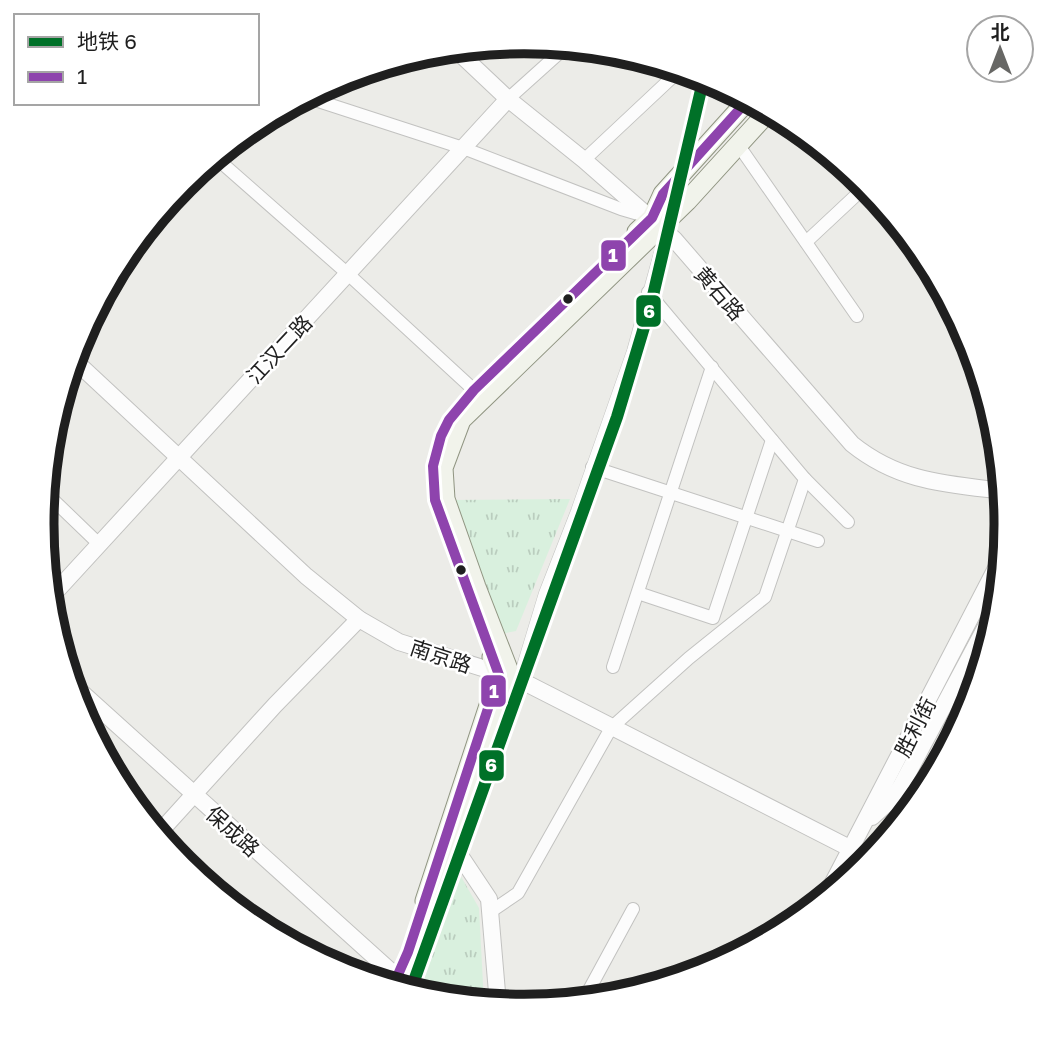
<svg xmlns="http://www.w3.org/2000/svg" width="1049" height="1049" font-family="'Golos Text','Noto Sans SC',sans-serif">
	<defs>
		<pattern id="park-tufts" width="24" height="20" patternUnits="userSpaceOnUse" patternTransform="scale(1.75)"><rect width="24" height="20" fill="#d9f0de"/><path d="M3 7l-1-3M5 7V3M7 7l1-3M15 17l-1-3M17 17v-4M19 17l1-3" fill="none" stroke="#bacdbe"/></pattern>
	</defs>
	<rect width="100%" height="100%" fill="#ecece8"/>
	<g fill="url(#park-tufts)">
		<path d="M570,499L516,631L496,635L451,500Z"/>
		<path d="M459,873L479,908L484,1003L465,1001L422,980Z"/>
	</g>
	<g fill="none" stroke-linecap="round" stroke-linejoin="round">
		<defs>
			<path id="pedestrian" d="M518,679L544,593L576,511L632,351L659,253L674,239"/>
			<g id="minor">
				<path d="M306,97L463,148L621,209L645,216"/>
				<path d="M508,99L567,46"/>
				<path d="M318,100L338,80"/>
				<path d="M737,143L857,316"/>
				<path d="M215,157L348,274L474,390"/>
				<path d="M584,160L680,70"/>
				<path d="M806,242L867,185"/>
				<path d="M648,292L805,479L848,522"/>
				<path d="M592,467L818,541"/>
				<path d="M45,492L99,544"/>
				<path d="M638,593L713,618L772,440"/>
				<path d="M613,667L712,367"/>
				<path d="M490,912L518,893L611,728L689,658L765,597L805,479"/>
				<path d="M583,1001L633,909"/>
			</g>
			<g id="tertiary">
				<path d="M455,49L508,99L584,160L674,239L852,444C899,482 946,484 1004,491"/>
				<path d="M73,359L306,576L359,619L399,642L518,679L871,859"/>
				<path d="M49,599L508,99"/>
				<path d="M71,683L397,977"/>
				<path d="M872,817L892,799L901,786L999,602"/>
				<path d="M158,834L275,705L359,619"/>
				<path d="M448,851H457L489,899L498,1004"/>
				<path d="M824,900L1004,553"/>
			</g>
			<g id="secondary">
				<path d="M637,232L652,218L663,194L748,100"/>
				<path d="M425,901L499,675L492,657"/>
				<path d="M405,990L461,840L509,690L511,677L476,587L445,499L443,468L461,420L687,201L769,111"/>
			</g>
		</defs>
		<use href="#pedestrian" stroke="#c2c2c0" stroke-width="11"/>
		<use href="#minor" stroke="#c2c2c0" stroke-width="14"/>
		<use href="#tertiary" stroke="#c2c2c0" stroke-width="18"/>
		<use href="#secondary" stroke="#909582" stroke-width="21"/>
		<use href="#pedestrian" stroke="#fcfcfc" stroke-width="10"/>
		<use href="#minor" stroke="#fcfcfc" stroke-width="12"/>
		<use href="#tertiary" stroke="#fcfcfc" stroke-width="16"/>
		<use href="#secondary" stroke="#f1f3eb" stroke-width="19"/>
		<defs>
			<path id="bus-1" d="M393,986L408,952L499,675L435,500L433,466L441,436L449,420L474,390L652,218L663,194L748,100"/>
		</defs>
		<use href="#bus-1" stroke="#fff" stroke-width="16"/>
		<use href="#bus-1" stroke="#8e44ad" stroke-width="10"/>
		<defs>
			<path id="metro-1" d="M410,992L617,417L651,304L704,77"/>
		</defs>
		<use href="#metro-1" stroke="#fff" stroke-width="18"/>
		<use href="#metro-1" stroke="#007128" stroke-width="12"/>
	</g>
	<g fill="#1f1f1f" stroke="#fff" stroke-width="2.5">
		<circle cx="568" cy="299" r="6"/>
		<circle cx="461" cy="570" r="6"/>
	</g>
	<g text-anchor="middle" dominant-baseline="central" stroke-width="5" stroke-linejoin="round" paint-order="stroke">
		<g font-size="21" fill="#1f1f1f" stroke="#fff">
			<text transform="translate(720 293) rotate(49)">黄石路</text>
			<text transform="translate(279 349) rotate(-47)">江汉二路</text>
			<text transform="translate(441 656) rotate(18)">南京路</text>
			<text transform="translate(915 727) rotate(-63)">胜利街</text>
			<text transform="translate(233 831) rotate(42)">保成路</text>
		</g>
	</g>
	<path d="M0 0H1049V1049H0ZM54 524a470 470 0 1 1 940 0a470 470 0 1 1-940 0Z" fill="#fff" fill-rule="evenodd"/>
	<path fill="none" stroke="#1f1f1f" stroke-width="9" d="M54 524a470 470 0 1 1 940 0a470 470 0 1 1-940 0Z"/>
	<g stroke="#fff" stroke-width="2.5">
		<rect x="600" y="239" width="27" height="33" rx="7" fill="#8e44ad"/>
		<rect x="635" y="294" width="27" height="34" rx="7" fill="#007128"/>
		<rect x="480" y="674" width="27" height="34" rx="7" fill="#8e44ad"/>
		<rect x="478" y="749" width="27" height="33" rx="7" fill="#007128"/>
	</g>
	<g font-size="19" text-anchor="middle" font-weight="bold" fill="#fff">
		<text x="613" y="262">1</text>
		<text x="649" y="318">6</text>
		<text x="494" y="698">1</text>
		<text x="491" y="772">6</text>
	</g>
	<rect x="14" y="14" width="245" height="91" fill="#ffffff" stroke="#a5a5a5" stroke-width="2"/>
	<rect x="28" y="37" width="35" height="10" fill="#007128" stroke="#a5a5a5" stroke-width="2"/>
	<text x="77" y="49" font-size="21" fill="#1f1f1f">地铁 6</text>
	<rect x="28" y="72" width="35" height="10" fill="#8e44ad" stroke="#a5a5a5" stroke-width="2"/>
	<text x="77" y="84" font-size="21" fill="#1f1f1f">1</text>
	<g transform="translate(1000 49)"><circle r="33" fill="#ffffff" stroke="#a5a5a5" stroke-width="2"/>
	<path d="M0-5L12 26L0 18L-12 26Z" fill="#676765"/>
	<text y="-10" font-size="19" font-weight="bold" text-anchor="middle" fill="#1f1f1f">北</text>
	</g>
</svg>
